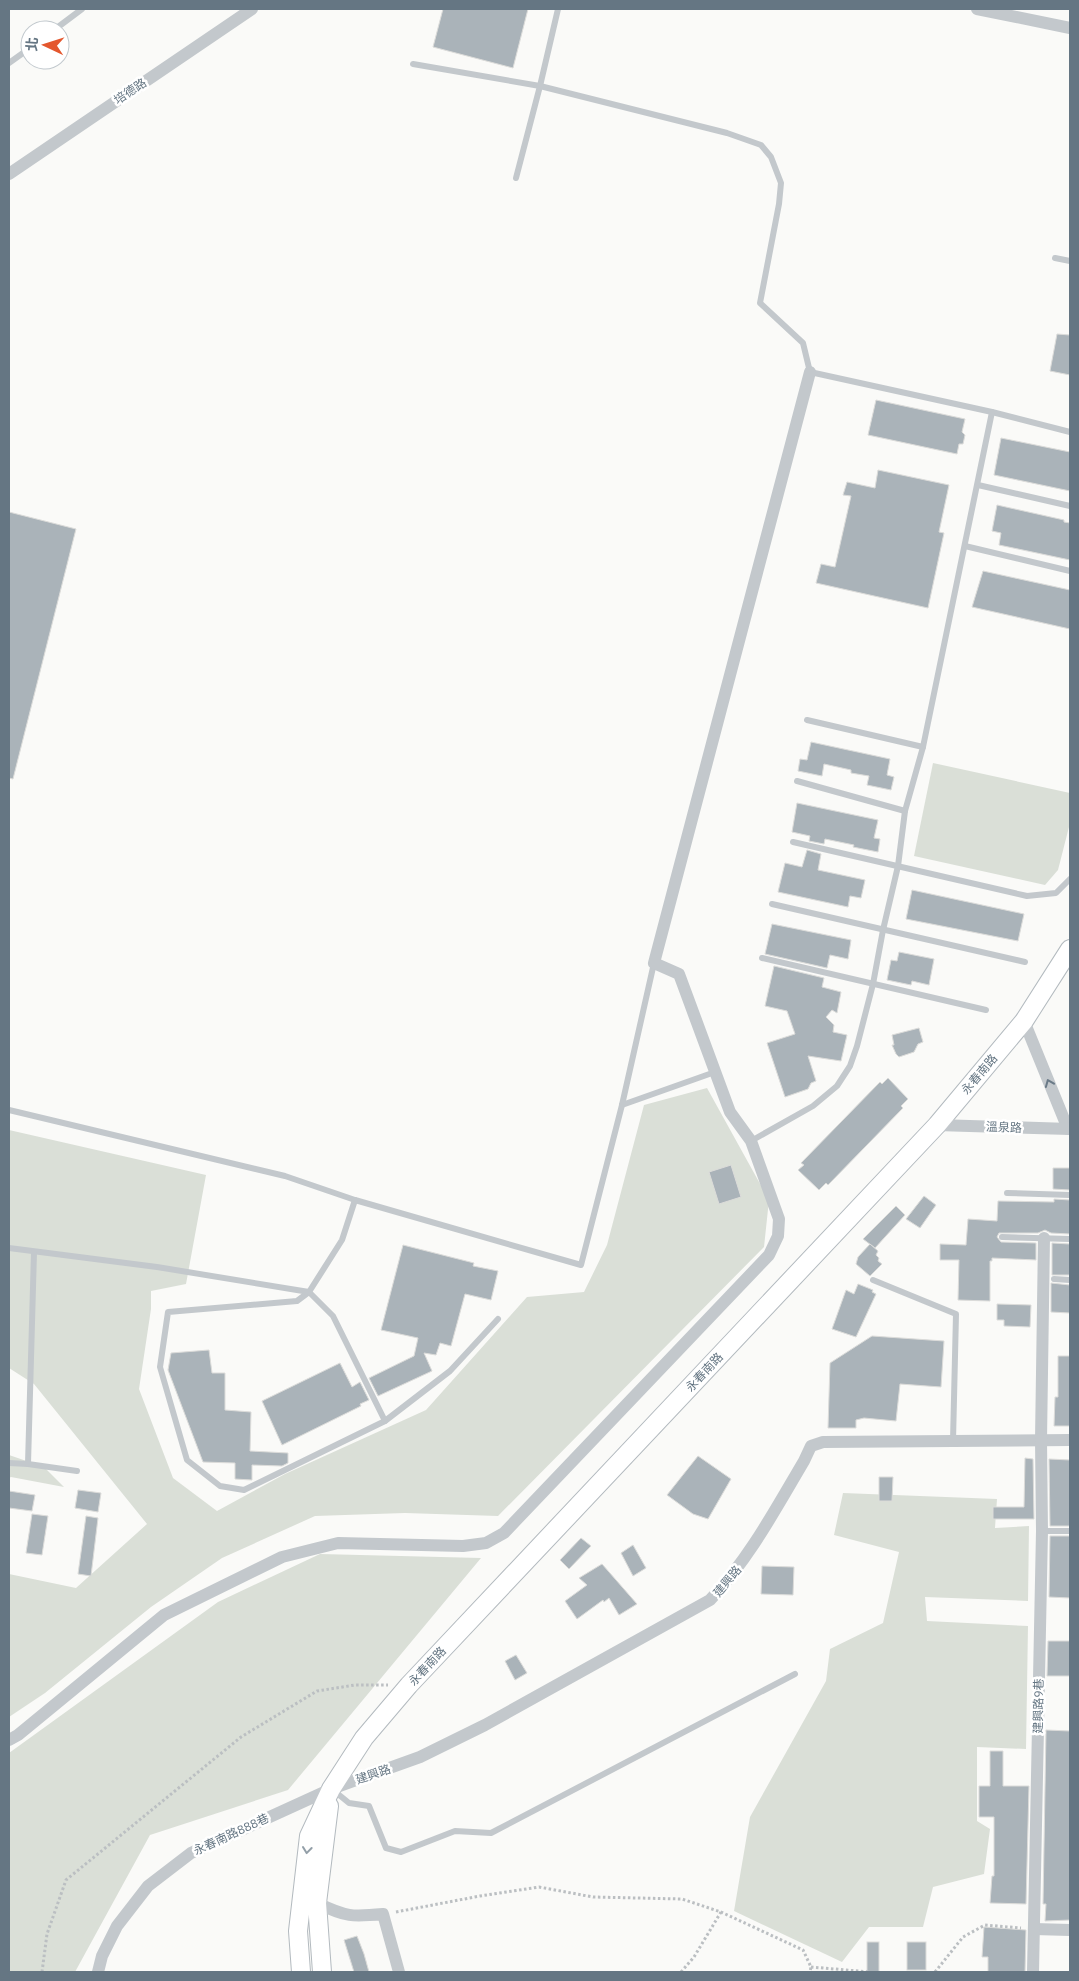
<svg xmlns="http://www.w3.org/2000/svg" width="1079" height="1981" font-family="'IBM Plex Sans','Noto Sans TC',sans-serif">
	<rect width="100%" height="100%" fill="#fafaf8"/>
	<g fill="#dadfd7">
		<path d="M933,763L1070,793V823L1058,870L1045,885L914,856Z"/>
		<path d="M707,1088L769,1200L764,1247L498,1516L405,1513L315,1516L222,1558L151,1607L45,1693L9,1717V1574L76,1588L147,1524L34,1384L9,1368V1130L206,1175L186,1284L151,1291V1309L139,1389L173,1478L217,1511L285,1474L426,1410L527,1297L584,1292L607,1245L644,1105Z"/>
		<path d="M9,1455L44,1467L64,1487L11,1477L9,1478Z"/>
		<path d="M843,1493L997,1499L995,1528L1029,1526L1028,1601L925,1597L927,1621L1028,1626L1026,1749L977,1747V1821L990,1829L984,1874L933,1887L923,1927H869L842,1962L734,1911L750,1817L826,1681L830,1649L883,1623L899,1552L834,1535Z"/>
		<path d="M320,1554L481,1558L288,1790L150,1835L75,1972H9V1753L218,1602Z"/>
	</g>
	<g fill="#aab3b9" stroke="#dcdcda">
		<path d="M443,9H528L513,68L433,47Z"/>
		<path d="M1057,334L1070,335V375L1050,371Z"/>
		<path d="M876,400L965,419L962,432L965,435L963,444H959L957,454L868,435Z"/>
		<path d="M1001,438L1070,452V491L994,475Z"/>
		<path d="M878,470L949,485L939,532L944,533L928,608L816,583L821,564L835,567L851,496L843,495L847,482L875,488Z"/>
		<path d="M997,505L1064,520V522L1070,523V560L999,545L1001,533L992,531Z"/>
		<path d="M9,512L76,529L13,779L9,778Z"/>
		<path d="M983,571L1070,590V629L972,607Z"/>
		<path d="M811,742L890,759L887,775L894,777L891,790L867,785L869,776L851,773V770L824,764L822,776L798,771L800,759L807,760Z"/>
		<path d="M797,803L878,820L874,838L880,839L878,852L853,847L854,845L825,839L824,844L809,841L810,836L792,832Z"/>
		<path d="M807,850L821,854L818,870L865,880L861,898L850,896L848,907L778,892L785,863L802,867Z"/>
		<path d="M912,890L1024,914L1018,941L906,919Z"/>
		<path d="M772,924L851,940L848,959L830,955L827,968L765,954Z"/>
		<path d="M899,952L934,959L929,985L912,981L911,985L887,980L891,960L897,961Z"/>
		<path d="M774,966L824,978L822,987L841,992L837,1013L832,1010L826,1017L834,1025L833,1032L847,1035L841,1061L808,1056L816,1081L811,1083L808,1089L785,1097L767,1043L795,1034L787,1011L765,1006Z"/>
		<path d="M919,1028L923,1042L918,1044L914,1052L899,1057L896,1054L892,1045H894L892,1035Z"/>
		<path d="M888,1078L908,1099L901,1106L903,1108L828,1185L826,1183L819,1190L798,1170L804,1165L801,1163L880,1082L882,1084Z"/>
		<path d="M731,1165L741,1197L719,1204L709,1172Z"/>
		<path d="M1053,1168H1070V1190L1053,1189Z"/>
		<path d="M924,1196L936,1205L920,1228L906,1219Z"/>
		<path d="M1054,1199L1070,1200V1234L1051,1233L1045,1230L1038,1233H999L997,1237L1001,1242L1036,1243V1260L992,1258V1261H990V1301L958,1300L959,1260H940V1244L966,1245L968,1219L997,1221L998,1201L1054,1202Z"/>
		<path d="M896,1206L905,1215L875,1248L863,1239Z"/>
		<path d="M1052,1243L1070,1244V1275H1052Z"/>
		<path d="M870,1244L878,1251L876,1255L879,1258L878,1261L882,1264L870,1276L856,1264L858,1257Z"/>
		<path d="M403,1245L474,1263L473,1266L498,1271L491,1300L465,1294L451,1346L440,1343L436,1355L424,1353L432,1371L378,1396L369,1378L414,1356L418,1338L381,1330Z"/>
		<path d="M1051,1283L1070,1285V1313L1051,1312Z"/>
		<path d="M858,1284L873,1290L872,1292L876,1294L856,1337L832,1329L846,1290L854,1294Z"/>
		<path d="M997,1304L1031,1305L1030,1327L1004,1326V1320H997Z"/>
		<path d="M872,1336L944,1341L941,1387L900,1384L896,1421L864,1418L856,1420V1428H828L830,1363Z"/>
		<path d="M209,1350L212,1373H225V1410L251,1412L250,1451L288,1453V1463L282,1466L252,1465V1480L235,1479V1463L203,1462L168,1370L171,1353Z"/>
		<path d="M1058,1356H1070V1426H1054L1055,1397H1058Z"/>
		<path d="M340,1363L352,1387L360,1382L369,1400L360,1404L361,1406L282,1445L262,1401Z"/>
		<path d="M698,1456L731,1479L708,1519L693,1514L667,1495Z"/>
		<path d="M1025,1458L1033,1459L1034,1519H993V1507H1024Z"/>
		<path d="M1049,1459L1070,1460V1526H1050Z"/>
		<path d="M879,1477H893L892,1501H879Z"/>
		<path d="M78,1490L101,1493L98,1512L75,1508Z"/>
		<path d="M9,1491L35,1495L32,1511L9,1508Z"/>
		<path d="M32,1514L48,1516L42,1555L26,1553Z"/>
		<path d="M86,1516L98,1518L91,1576L78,1574Z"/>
		<path d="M1050,1536H1070V1598L1049,1597Z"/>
		<path d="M581,1538L591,1546L569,1569L560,1560Z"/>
		<path d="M633,1545L646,1568L633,1576L621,1553Z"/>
		<path d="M602,1564L637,1604L619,1615L609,1598L604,1602L603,1600L577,1619L565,1601L587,1585L579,1578Z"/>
		<path d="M762,1566L794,1567L793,1595L761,1594Z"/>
		<path d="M1048,1641H1070V1676H1047Z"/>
		<path d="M516,1655L527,1673L515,1680L505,1661Z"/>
		<path d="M1046,1730L1070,1731V1920L1045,1921L1046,1904H1043Z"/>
		<path d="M990,1751H1003V1786H1029L1026,1904L990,1903L992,1876H994V1817H979V1786H990Z"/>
		<path d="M984,1927L1026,1930L1025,1972H988V1957H982Z"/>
		<path d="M357,1936L364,1954L369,1972H354L344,1940Z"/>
		<rect x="867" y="1942" width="12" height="30"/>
		<rect x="907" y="1942" width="19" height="28"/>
	</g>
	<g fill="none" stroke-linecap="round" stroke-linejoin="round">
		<defs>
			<g id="secondary">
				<path d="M301,1972L298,1931L309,1836L331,1789L364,1738L409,1685L937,1125L1024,1021L1070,949"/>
				<path d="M322,1972L317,1903L329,1806"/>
			</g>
		</defs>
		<use href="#secondary" stroke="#b3babf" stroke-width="20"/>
		<g stroke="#bbbfc2" stroke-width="3" stroke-dasharray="2.5 2.5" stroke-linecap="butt">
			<path d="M396,1912L480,1896L539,1887L593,1897L682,1899L721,1912L803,1950L811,1967L810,1972"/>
			<path d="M811,1967L870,1972"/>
			<path d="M42,1972L47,1934L66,1880L241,1737L317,1691L355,1685H388"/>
			<path d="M681,1972L694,1957L721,1912"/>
			<path d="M935,1972L963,1937L985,1925L1021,1928"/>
		</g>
		<g stroke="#c3c8cc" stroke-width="6">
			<path d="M54,30L82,9"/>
			<path d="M9,63L30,48"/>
			<path d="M413,64L540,86L727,133L761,145L771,157L781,183L779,204L760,303L803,343L810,372L992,412L1070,432"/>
			<path d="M516,178L540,86L558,9"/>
			<path d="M1055,258L1070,261"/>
			<path d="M978,485L1070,506"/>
			<path d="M965,546L1070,571"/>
			<path d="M807,720L923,747"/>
			<path d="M797,781L905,811"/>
			<path d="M793,842L1027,896L1056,893L1070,879"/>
			<path d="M772,904L1025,962"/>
			<path d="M762,958L986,1010"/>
			<path d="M622,1105L715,1072"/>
			<path d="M9,1110L285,1176L355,1200L581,1265L622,1105L654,963"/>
			<path d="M751,1141L813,1106L837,1086L850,1066L857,1046L873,984L883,930L898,866L905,811L923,747L992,412"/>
			<path d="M1007,1193L1070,1195"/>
			<path d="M355,1200L342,1240L309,1292L297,1301L168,1312L160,1367L187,1460L220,1486L244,1490L385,1421L450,1371L498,1319"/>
			<path d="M1002,1237L1070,1239"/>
			<path d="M9,1248L157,1267L309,1292L333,1316L385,1421"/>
			<path d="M1054,1279L1070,1280"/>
			<path d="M873,1280L956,1314L953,1441"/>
			<path d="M9,1463L28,1464L77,1471"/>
			<path d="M28,1464L34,1252"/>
			<path d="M1042,1531H1070"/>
			<path d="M333,1790L349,1803L369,1806L386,1848L401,1852L455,1831L491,1833L795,1674"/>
		</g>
		<g stroke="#c3c8cc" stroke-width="12">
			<path d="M977,9L1070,28"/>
			<path d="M9,174L252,9"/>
			<path d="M1024,1021L1068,1129"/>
			<path d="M937,1125L1070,1129"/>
			<path d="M9,1740L18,1735L164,1615L282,1557L338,1543L463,1546L486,1543L504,1533L769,1255L778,1236L779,1219L751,1141L730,1112L679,974L654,963L810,372"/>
			<path d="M317,1903C346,1917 352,1917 383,1914L399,1972"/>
			<path d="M1034,1929L1070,1930"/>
			<path d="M98,1972L102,1956L117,1926L148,1886L191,1853L331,1789L420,1757L485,1725L710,1600C749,1559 775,1510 804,1461L811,1446L823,1442L1070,1440"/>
			<path d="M1033,1972L1042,1531L1041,1440L1044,1238"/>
		</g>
		<use href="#secondary" stroke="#fff" stroke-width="18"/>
	</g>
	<defs><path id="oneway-chevron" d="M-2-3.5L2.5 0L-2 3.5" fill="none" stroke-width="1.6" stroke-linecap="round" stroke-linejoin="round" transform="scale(1.25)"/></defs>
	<use stroke="#6a7a87" href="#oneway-chevron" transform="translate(1049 1083) rotate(-112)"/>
	<use stroke="#939fa8" href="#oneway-chevron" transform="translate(307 1850) rotate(97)"/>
	<g text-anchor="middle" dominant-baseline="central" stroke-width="5" stroke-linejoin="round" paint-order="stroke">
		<g font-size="12" fill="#657683" stroke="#fff">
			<text transform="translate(130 91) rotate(-34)">培德路</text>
			<text transform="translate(979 1074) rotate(-50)">永春南路</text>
			<text transform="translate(1004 1127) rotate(2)">溫泉路</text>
			<text transform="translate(704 1372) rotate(-47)">永春南路</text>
			<text transform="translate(727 1581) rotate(-50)">建興路</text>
			<text transform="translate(427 1666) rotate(-47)">永春南路</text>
			<text transform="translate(1038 1706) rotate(-89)">建興路9巷</text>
			<text transform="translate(373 1774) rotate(-19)">建興路</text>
			<text transform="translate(231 1834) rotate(-25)">永春南路888巷</text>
		</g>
	</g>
	<rect width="1079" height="1981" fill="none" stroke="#657683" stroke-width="20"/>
	<g transform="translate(45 45) rotate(274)"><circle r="24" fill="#ffffff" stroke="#c1c8cd"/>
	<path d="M0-4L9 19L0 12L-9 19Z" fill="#e4572e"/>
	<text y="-8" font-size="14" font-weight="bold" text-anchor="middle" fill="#657683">北</text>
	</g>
</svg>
